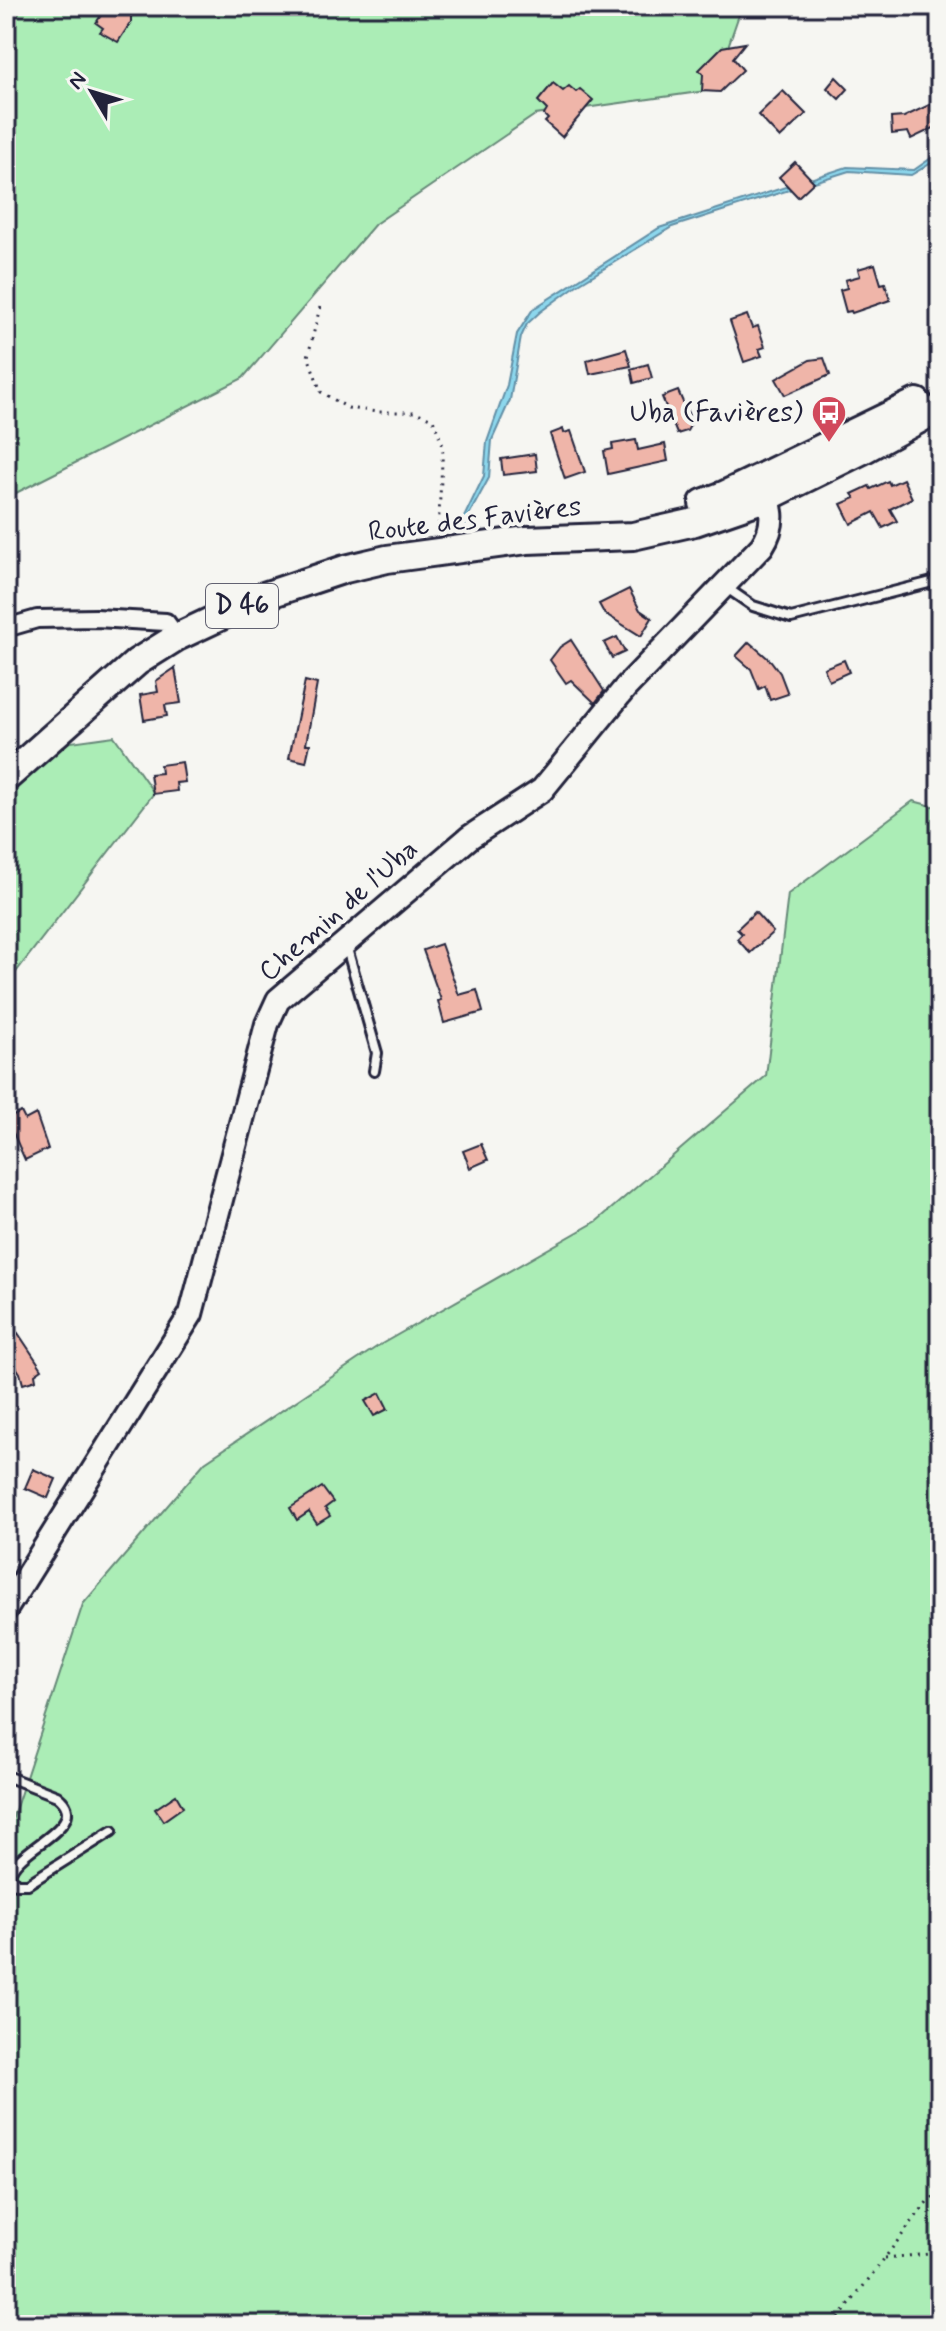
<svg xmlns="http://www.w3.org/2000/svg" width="946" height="2331" font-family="Mynerve,sans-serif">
	<rect width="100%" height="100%" fill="#f6f6f2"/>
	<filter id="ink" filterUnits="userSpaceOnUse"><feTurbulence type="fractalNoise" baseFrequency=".0125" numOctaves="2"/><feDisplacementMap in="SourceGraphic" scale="16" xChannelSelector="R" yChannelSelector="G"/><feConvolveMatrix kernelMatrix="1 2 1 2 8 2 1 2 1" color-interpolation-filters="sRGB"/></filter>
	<g filter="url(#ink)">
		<g fill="#abedb6" stroke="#668878" stroke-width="2">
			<path d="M6,6H742L713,90L535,115L375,224L243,378L6,498Z"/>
			<path d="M114,736L154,793L6,985V751Z"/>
			<path d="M913,801L940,808V2325H6V1838L83,1604L205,1462L378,1346L597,1221L766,1076L788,894Z"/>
		</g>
		<path fill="#8cd7ed" stroke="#628fa6" stroke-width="2" d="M940,152V158L911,175L849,171L672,227L577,285L540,312L527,324L521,337L510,400L492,440L489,478L470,513L459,543L451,544L484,476L487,442L507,385L517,334L533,309L659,228L847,167L914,170Z"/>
		<g fill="#efb5a9" stroke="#22223b" stroke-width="2">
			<path d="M107,6H150L131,16V22L118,42L100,32L103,28L96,23Z"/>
			<path d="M745,43L733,58L743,70L720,92L702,91L703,74L699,70L722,47Z"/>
			<path d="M836,77L848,89L839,99L827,88Z"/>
			<path d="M553,83L563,91L569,86L576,92L580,89L593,100L562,137L545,122L548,119L544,115L547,110L538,101Z"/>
			<path d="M783,91L806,114L780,138L758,115Z"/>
			<path d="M931,104L940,125L911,139L908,132L892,134L891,118L904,117Z"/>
			<path d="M795,162L814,182L798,197L779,177Z"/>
			<path d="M875,264L881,284L885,283L890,300L852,313L851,311L846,312L840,290L847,288L845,280L860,276L858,269Z"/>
			<path d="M747,315L752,328L758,326L765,347L759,349L762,356L744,362L730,321Z"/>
			<path d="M626,349L631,366L590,374L587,360Z"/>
			<path d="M824,358L830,375L785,395L776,379L810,360Z"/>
			<path d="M648,364L652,378L634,383L631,369Z"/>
			<path d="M678,391L692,422L687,431L677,434L662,397Z"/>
			<path d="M563,429L564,433L571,431L585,472L565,479L550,434Z"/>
			<path d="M636,440L638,450L665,444L668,461L608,474L604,451L613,449L612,444Z"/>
			<path d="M535,454L537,471L503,475L501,459Z"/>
			<path d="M903,479L912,498L890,509L897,521L883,528L874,512L851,524L841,504L855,498L852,494L869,486L871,489L888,481L890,485Z"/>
			<path d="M629,589L640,610L652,618L641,636L604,613L599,604Z"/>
			<path d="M617,637L625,652L612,658L604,643Z"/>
			<path d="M571,640L604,691L595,703L571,680L566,683L550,660L560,647Z"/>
			<path d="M749,642L771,661L780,673L788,694L770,700L765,686L759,689L751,669L736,656Z"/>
			<path d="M844,660L849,672L829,681L824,668Z"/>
			<path d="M175,668L181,703L165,705L167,716L144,720L140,695L158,692L156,681Z"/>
			<path d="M305,681L317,684L306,744H310L306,762L289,758Z"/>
			<path d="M182,762L185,782L176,783L177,791L153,794L150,774L161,773L160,765Z"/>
			<path d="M755,912L773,932L750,953L737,939L742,934L737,929Z"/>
			<path d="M441,944L459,995L477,990L483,1012L444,1023L438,1001L441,1000L423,950Z"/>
			<path d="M21,1112L25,1120L36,1114L48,1149L25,1160L7,1119Z"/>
			<path d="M481,1144L488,1160L470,1168L463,1151Z"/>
			<path d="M18,1333L42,1369L35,1374L36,1380L23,1384L20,1373L6,1352V1341Z"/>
			<path d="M380,1393L388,1409L374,1416L365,1401Z"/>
			<path d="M33,1469L56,1479L48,1498L25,1488Z"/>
			<path d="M322,1487L333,1502L325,1508L330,1516L317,1524L309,1512L297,1520L290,1508Z"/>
			<path d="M176,1795L183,1807L163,1821L155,1809Z"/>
		</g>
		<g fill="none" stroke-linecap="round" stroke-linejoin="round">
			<defs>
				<g id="lane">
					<path d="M724,586L753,606L791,618L940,580"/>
					<path d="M346,945L377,1053L374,1071"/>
					<path d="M6,1776L57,1796C95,1826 13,1848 10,1876L16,1884H28L34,1880L112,1831"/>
				</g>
				<path id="street" d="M6,628L37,619L96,618L166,622L177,637"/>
				<path id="secondary" d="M6,1609L191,1314L267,1024L278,1000L470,837L542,790L626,687L762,546C777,523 772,505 761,482"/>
				<g id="primary">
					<path d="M703,503L724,495L917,402"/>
					<path d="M6,778L137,662L177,637L264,596L345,569L387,559L527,540L633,536L695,522L768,497L861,451L940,408"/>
				</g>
			</defs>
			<use href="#lane" stroke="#22223b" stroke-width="14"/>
			<use href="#street" stroke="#22223b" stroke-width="22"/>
			<use href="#secondary" stroke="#22223b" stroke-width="28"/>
			<use href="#primary" stroke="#22223b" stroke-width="32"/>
			<g stroke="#22223b" stroke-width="3" stroke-dasharray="2 6" stroke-linecap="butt">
				<path d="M320,307L308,356L321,392L348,408L378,412H415L433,419L443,446L438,531"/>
				<path d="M885,2258L940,2253"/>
				<path d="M834,2325L927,2202L940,2192"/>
			</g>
			<use href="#lane" stroke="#f6f6f2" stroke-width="8"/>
			<use href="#street" stroke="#f6f6f2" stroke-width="16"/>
			<use href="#secondary" stroke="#f6f6f2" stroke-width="22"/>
			<use href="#primary" stroke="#f6f6f2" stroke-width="26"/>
		</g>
	</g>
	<defs>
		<symbol id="bus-pin" viewBox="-11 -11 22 30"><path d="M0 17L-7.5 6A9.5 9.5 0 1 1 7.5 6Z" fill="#d1495b" stroke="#f6f6f2"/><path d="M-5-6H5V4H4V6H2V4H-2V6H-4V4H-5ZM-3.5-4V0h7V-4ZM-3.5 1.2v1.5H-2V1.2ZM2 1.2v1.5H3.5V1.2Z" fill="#fff"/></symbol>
	</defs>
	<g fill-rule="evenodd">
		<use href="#bus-pin" x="809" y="393" width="40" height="54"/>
	</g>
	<g text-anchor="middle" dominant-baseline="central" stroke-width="8" stroke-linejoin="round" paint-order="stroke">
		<rect fill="#f6f6f2" stroke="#626272" stroke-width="2" x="206" y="584" width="72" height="44" rx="6"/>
		<g font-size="26" font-weight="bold" fill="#22223b">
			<text x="242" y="606">D 46</text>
		</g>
		<g font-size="28" fill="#22223b" stroke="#f6f6f2" text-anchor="end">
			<text x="803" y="413">Uba (Favières)</text>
		</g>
		<g font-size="28" fill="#22223b" stroke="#f6f6f2">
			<text transform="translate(475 520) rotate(-7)">Route des Favières</text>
			<text transform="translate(339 911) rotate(-41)">Chemin de l'Uba</text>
		</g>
	</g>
	<rect width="946" height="2331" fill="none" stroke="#f6f6f2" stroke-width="32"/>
	<rect x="16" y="16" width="914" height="2299" fill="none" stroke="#22223b" stroke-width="3" filter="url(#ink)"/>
	<g transform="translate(92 92) rotate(308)" stroke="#f6f6f2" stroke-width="6" paint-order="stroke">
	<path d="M0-6L14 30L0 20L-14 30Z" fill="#22223b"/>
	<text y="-12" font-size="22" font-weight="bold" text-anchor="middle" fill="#22223b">N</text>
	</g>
</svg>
